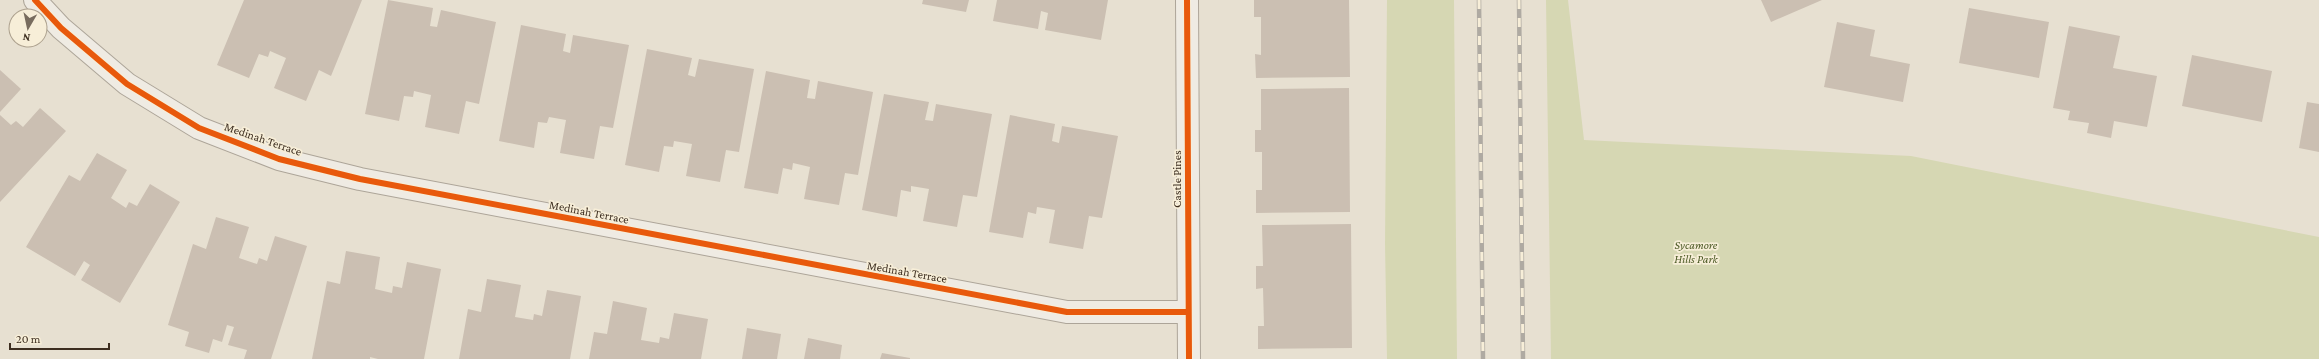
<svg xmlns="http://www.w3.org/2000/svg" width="2319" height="359" font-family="'Crimson Pro',serif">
	<rect width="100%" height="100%" fill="#e7e0d1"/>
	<g fill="#d6d7b3">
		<path d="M1387,0H1454L1457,359H1387L1385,244Z"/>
		<path d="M1546,0H1568L1584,140L1911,156L2319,237V359H1551Z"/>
	</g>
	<g fill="#cbbfb2">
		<path d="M244,0H362L331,76L319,70L306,101L274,88L286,58L270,51L268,57L259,54L249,78L217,65Z"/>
		<path d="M388,0L433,8L430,26L437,27L441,10L496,22L479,104L466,101L459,134L425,127L431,95L414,91L413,97L404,96L399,121L365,114Z"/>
		<path d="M923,0H969L966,12L922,4Z"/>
		<path d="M997,0H1108L1101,40L1045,30L1048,13L1041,11L1038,29L993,21Z"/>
		<path d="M1254,0H1349L1350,77L1256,78L1255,54L1261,55V17H1254Z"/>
		<path d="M1761,0H1822L1771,22Z"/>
		<path d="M1969,8L2049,22L2039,78L1959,63Z"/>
		<path d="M1837,22L1875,30L1870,56L1910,64L1903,102L1824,87Z"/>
		<path d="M521,25L566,34L563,51L570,53L573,35L629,45L613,128L600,126L594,159L560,153L566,120L549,117L547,123L538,122L534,148L499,141Z"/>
		<path d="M2069,26L2120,36L2113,68L2157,76L2147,127L2114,121L2111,138L2087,133L2089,123L2068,120L2070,111L2053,108Z"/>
		<path d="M647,49L692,58L688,75L695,77L699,59L754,69L739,152L726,150L720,182L686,176L692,144L674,141L673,147L664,146L659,172L625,165Z"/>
		<path d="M2192,55L2272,71L2262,122L2182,106Z"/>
		<path d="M0,70L21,89L0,112Z"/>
		<path d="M766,71L810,80L807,98L815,99L818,81L873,92L858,175L845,173L839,205L804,199L810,167L793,163L792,170L783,168L778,194L744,188Z"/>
		<path d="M1349,88L1350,212L1256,213V190H1262V152H1255V130H1261V89Z"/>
		<path d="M884,94L929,102L925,120L933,121L936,104L992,114L977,197L963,195L957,227L923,221L929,189L911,186V192L901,190L897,217L862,210Z"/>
		<path d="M2307,102L2319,104V152L2299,148Z"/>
		<path d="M40,108L66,131L0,202V115L11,125L16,121L23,127Z"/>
		<path d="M1010,115L1055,124L1052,141L1059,143L1062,126L1118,136L1102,218L1089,216L1083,249L1049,243L1055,210L1037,207L1036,214L1028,212L1023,238L989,232Z"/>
		<path d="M97,153L127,170L111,198L126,208L129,202L137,206L150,184L180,202L120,303L81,280L90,265L84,261L75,276L26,247L69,175L80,181Z"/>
		<path d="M216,217L249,227L239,258L257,264L259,258L267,261L275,236L307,246L271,359H244L247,350L228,345L234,327L227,325L222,342L213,339L209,353L185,346L189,332L168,325L193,244L206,249Z"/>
		<path d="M1351,224L1352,348L1258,349V326H1264L1263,288L1256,289V266H1263L1262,225Z"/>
		<path d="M346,251L380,257L375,289L392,293L393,286L402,288L407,262L441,269L424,359H378L370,357V359H312L327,281L340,284Z"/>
		<path d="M487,279L521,285L515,317L533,320L534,314L542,316L547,290L581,296L570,359H459L468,309L481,312Z"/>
		<path d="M613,301L647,308L641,340L659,343L660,337L669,339L674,313L708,319L701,359H589L594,332L607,334Z"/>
		<path d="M747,328L781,334L777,359H742Z"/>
		<path d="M808,338L842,345L840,359H804Z"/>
		<path d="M882,353L910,358V359H880Z"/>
	</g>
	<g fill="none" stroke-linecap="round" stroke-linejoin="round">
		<defs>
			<g id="minor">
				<path d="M35,0L61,28L127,84L199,128L279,159L360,179L1067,312H1188"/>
				<path d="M1187,0L1189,359"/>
			</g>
		</defs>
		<use href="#minor" stroke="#ada599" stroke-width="24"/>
		<use href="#minor" stroke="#efebe3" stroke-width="22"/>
		<defs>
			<g id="rail">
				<path d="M1479,0L1483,359"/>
				<path d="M1519,0L1523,359"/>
			</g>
		</defs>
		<use href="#rail" stroke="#afaaa2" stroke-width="4.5"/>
		<use href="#rail" stroke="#f7eed8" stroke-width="3" stroke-dasharray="9" stroke-linecap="butt"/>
		<defs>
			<g id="cycleway">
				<path d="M35,0L61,28L127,84L199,128L279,159L360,179L1067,312H1188"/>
				<path d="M1187,0L1189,359"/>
			</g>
		</defs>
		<use href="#cycleway" stroke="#f7eed8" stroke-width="8"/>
		<use href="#cycleway" stroke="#e8590c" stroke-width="6"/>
	</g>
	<g text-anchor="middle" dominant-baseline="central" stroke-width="3.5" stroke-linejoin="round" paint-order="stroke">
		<g font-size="12" fill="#3d2e20" stroke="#f7eed8">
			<text transform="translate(263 139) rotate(19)">Medinah Terrace</text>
			<text transform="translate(1177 179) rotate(-90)">Castle Pines</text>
			<text transform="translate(589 212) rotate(11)">Medinah Terrace</text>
			<text transform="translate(907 272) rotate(10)">Medinah Terrace</text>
		</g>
		<g font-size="12" font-style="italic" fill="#4d5a26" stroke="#f7eed8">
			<text x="1696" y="245">Sycamore<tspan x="1696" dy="14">Hills Park</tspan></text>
		</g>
	</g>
	<g transform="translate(28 28) rotate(189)"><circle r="19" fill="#f7eed8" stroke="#ada18e"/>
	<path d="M0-3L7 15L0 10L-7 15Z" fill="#786c5e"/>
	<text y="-6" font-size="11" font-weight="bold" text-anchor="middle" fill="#3d2e20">N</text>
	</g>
	<path d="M10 343v6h99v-6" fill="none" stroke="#3d2e20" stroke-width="2"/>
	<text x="16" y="343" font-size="12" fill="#3d2e20" stroke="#f7eed8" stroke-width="3" paint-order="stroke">20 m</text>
</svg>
